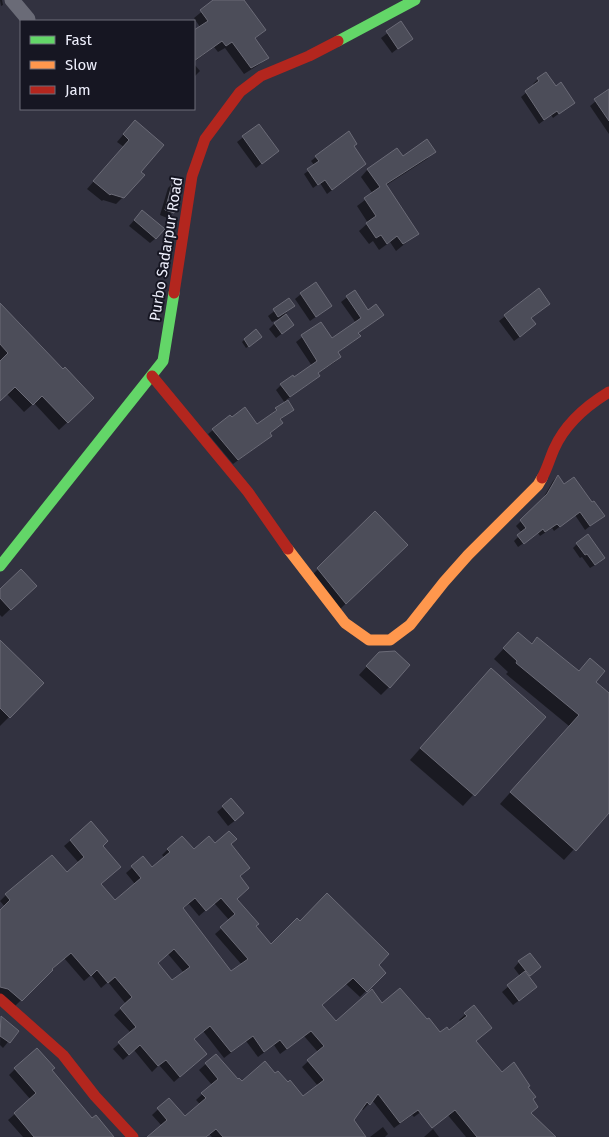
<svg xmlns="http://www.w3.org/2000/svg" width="609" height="1137" font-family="'Fira Sans',sans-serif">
	<rect width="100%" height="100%" fill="#323240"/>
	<g fill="#0007" fill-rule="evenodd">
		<path d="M0,0H2L3,5L1,6Z"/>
		<path d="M216,0H243L264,30L254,39L267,57L260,64L244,74L225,48L218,52L214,47L194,62V32L200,27L194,18Z"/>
		<path d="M401,23L411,38L392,53L381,38Z"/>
		<path d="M194,64L200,71L194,77Z"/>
		<path d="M546,74L555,88L573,103L553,118L551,115L539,124L521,97L534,86L533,84L538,79Z"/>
		<path d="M609,90V134L590,106Z"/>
		<path d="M259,125L277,151L256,168L237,142Z"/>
		<path d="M128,129L140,172L123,197L116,204L103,200L102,201L87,189L124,147L117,142Z"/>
		<path d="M353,147L365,164L327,194L320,183L313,188L304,174L315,166L311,161L316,157Z"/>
		<path d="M434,151L427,159L385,186L418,233L396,251L390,242L379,250L373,241L369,244L359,231L368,223L357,206L373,194L361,177L368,169L402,158Z"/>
		<path d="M174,182L172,212L167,218L160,215L168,188Z"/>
		<path d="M137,217L156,238L150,243L129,226Z"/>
		<path d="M539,290L549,304L530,319L529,330L514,341L499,321Z"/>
		<path d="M354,292L368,311L383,315L357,334L359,336L354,341L337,353L340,357L335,362L317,374L318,376L313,381L286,400L293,410L280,420L282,423L269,434L266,440L233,464L208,434L213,430L232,419L257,425L285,403L276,390L281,385L294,379L312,366L296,342L320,323L332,340L356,323L341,302Z"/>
		<path d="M301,294L331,306L310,321L295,299Z"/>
		<path d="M289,300L293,306L285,314L293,325L276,338L269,329L279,319L272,322L268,316Z"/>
		<path d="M0,310L93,398L59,430L34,403L24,412L7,394L0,400Z"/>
		<path d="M244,340H258L246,348L242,342Z"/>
		<path d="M557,477L564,486L592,504L603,516L585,530L575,515L554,531L552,528L540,536L538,533L518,547L514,541L522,533L516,526L542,500L553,481Z"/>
		<path d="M375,513L406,545L334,615L307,580Z"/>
		<path d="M577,544L600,562L590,568L582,557L580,558L573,548Z"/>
		<path d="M0,590L26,594L2,617L0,615Z"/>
		<path d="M537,638L578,672L590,660L594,682L609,695V811L564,860L500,804L569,726L506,674L508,672L494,659L508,644L531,645Z"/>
		<path d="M0,642L43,683L0,726Z"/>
		<path d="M370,663L389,687L381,695L359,675Z"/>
		<path d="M480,681L544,717L463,806L410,760Z"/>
		<path d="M231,800L237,819L228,826L217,812Z"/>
		<path d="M91,823L102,846L100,884L115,902L135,884L126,873L143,858L152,869L165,858L162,855L168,849L193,850L215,845H229L238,877L235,899L271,946L377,965L384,973L360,997L346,984L321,1005L336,1023L382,1005L440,1034L449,1032L461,1023L459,1020L474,1007L490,1028L475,1041L502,1073L527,1087L531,1099L530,1114L551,1134L557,1137H466L436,1101L414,1117L412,1115L394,1128L372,1100L363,1110L361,1108L352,1120L364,1137H212L209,1134L205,1137H149L162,1126L152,1115L169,1099L185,1118L201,1105L196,1100L212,1085L199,1070L216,1055L238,1081L242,1082L275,1075L303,1097L318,1086L302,1067L318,1052L304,1036L280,1054L274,1045L258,1057L246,1041L224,1058L203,1031L193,1040L199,1060L174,1082L159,1065L152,1072L134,1050L123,1060L113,1049L131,1033L114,1015L126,1004L108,982L101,988L91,975L84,981L64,958L15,1006L0,994V912L5,907L0,901L6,895L67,873L79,863L64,846ZM214,903L230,921L215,934L242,965L231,973L182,909L189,904L199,916ZM168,954L184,973L172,981L157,963Z"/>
		<path d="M519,962L534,973L528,977L530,992L513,1005L502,992L520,976L514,968Z"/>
		<path d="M1,1018L17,1031L3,1048L0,1045Z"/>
		<path d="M15,1069L50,1070L92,1120L112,1137H23L8,1120L31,1100L9,1075Z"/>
		<path d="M383,1127L388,1134L385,1137H370Z"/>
		<path d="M433,1129L439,1137H424Z"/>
	</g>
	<g fill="#4c4d59" stroke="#6b6b77" fill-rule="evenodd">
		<path d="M213,0H244L266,30L255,38L269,58L251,68L232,42L226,46L222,41L194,61V30L208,21L200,10Z"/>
		<path d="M401,21L413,39L398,49L386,31Z"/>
		<path d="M546,72L556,86L561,82L575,103L559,114L557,111L544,120L525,91L539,81L537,78Z"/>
		<path d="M609,89V121L594,99Z"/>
		<path d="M135,120L164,145L141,172L145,175L124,198L111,194L110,195L93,181L129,140L123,134Z"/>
		<path d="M259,124L279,151L262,164L242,136Z"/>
		<path d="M349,131L357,144L354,146L366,164L332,190L325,180L318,185L307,169L319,161L315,156Z"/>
		<path d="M427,139L436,152L386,184L419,234L403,244L397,236L387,244L381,235L376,238L366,223L376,216L364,198L380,187L367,169L397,148L403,156Z"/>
		<path d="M173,181L178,183L174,213L165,210Z"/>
		<path d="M142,210L165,229L156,239L134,220Z"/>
		<path d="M316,282L332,306L316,317L300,293Z"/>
		<path d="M539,288L550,304L531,318L536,324L520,337L504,315Z"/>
		<path d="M355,290L368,310L376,304L384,315L358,333L361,336L338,352L341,357L318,373L320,376L290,397L280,384L293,375L294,377L317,361L301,335L321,322L332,338L361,318L346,296Z"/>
		<path d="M289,298L295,306L278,317L273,309Z"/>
		<path d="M0,303L63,369L65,367L94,398L68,423L42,396L33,405L15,387L0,401V361L8,353L0,344Z"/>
		<path d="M286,314L294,325L282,334L274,323Z"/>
		<path d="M256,329L262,337L249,347L244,339Z"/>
		<path d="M288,400L294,410L280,419L283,423L270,433L272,436L238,460L212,429L230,415L232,417L245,407L257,424L277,410L275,408Z"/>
		<path d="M558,475L564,484L574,477L592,502L594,501L605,516L590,526L580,512L560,527L557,524L545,532L543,529L524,544L517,535L526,528L520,520L547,494Z"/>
		<path d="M375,511L408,545L346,604L317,568Z"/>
		<path d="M588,534L605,558L595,565L587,554L585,555L576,543Z"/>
		<path d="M21,569L37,586L11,610L0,598V589Z"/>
		<path d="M518,632L532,644L537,637L579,671L590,658L605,671L596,682L609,693V813L576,851L510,792L579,715L516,663L517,661L503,648Z"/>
		<path d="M0,640L44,683L10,718L0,708Z"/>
		<path d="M395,651L410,665L390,688L366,666L379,652Z"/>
		<path d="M491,668L546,717L475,796L420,748Z"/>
		<path d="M231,798L244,813L235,821L222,806Z"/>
		<path d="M91,821L108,841L103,846L121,867L101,884L115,900L141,878L131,866L143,856L152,867L170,852L167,849L182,836L194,849L209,836L215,843L229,831L237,839L231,844L250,868L240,876L249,888L237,899L259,924L256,926L271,944L297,918L300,921L327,893L389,954L379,965L386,973L367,992L353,978L322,1005L336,1021L372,989L382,1003L400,988L427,1019L429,1018L440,1032L447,1027L449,1030L467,1016L464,1013L474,1005L492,1028L476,1041L502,1072L514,1062L530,1086L528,1087L536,1097L533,1099L538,1107L531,1113L556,1137H477L455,1110L432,1128L418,1110L400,1123L378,1094L370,1105L367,1102L354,1120L366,1137H223L216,1129L206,1137H147L167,1120L157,1108L169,1098L185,1116L206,1098L201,1093L218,1079L205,1063L216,1054L238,1079L239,1078L242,1081L265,1061L275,1073L278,1071L288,1082L290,1080L303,1096L324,1080L307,1060L324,1046L311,1031L287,1049L280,1040L264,1052L253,1036L231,1052L210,1026L194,1039L207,1054L180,1077L166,1060L158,1066L140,1045L129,1055L118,1042L136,1027L120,1008L132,997L115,977L108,983L97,970L91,976L71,953L52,969L53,970L22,1001L8,989L0,987V910L10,900L5,894L52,855L67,872L84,857L70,840ZM195,898L206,911L221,898L235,914L220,927L248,959L231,971L183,908ZM174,949L190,967L172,980L158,963Z"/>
		<path d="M530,953L541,967L530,976L518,961Z"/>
		<path d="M525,971L537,987L519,1001L507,985Z"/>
		<path d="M1,1016L19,1031L10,1043L0,1036Z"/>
		<path d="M37,1048L55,1068L52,1070L92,1118L96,1115L114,1137H34L14,1113L36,1093L14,1068Z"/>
	</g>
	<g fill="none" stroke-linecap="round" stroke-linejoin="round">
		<path stroke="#6a6b77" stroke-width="15" d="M12,0L28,19"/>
		<g stroke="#63d668" stroke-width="11">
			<path d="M338,41L415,0"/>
			<path d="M0,566L163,361L174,293"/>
		</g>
		<path stroke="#ff974d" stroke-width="11" d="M288,549L345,623L369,640H390L410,625L444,582L468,555L538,485L542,478"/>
		<g stroke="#b3261e" stroke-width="11">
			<path d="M174,293L192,176L205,139L240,92L261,76L309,56L338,41"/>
			<path d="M152,376L248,492L288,549"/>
			<path d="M542,478C547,469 550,458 554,449C565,424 586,406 609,392"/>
			<path d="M0,999L63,1055L95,1096L133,1137"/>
		</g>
	</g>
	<g text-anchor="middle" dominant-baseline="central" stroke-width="4" stroke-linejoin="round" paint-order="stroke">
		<g font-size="15" fill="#eeeffc" stroke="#161622">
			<text transform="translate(166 249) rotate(-81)">Purbo Sadarpur Road</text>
		</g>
	</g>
	<rect x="20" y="20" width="175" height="90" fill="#161622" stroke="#6c6d79"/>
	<rect x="30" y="36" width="25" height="8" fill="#63d668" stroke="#6c6d79"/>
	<text x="65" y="45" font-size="15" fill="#eeeffc">Fast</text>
	<rect x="30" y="61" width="25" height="8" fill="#ff974d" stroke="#6c6d79"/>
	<text x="65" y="70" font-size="15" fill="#eeeffc">Slow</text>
	<rect x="30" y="86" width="25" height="8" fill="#b3261e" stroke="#6c6d79"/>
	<text x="65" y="95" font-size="15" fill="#eeeffc">Jam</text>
</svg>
